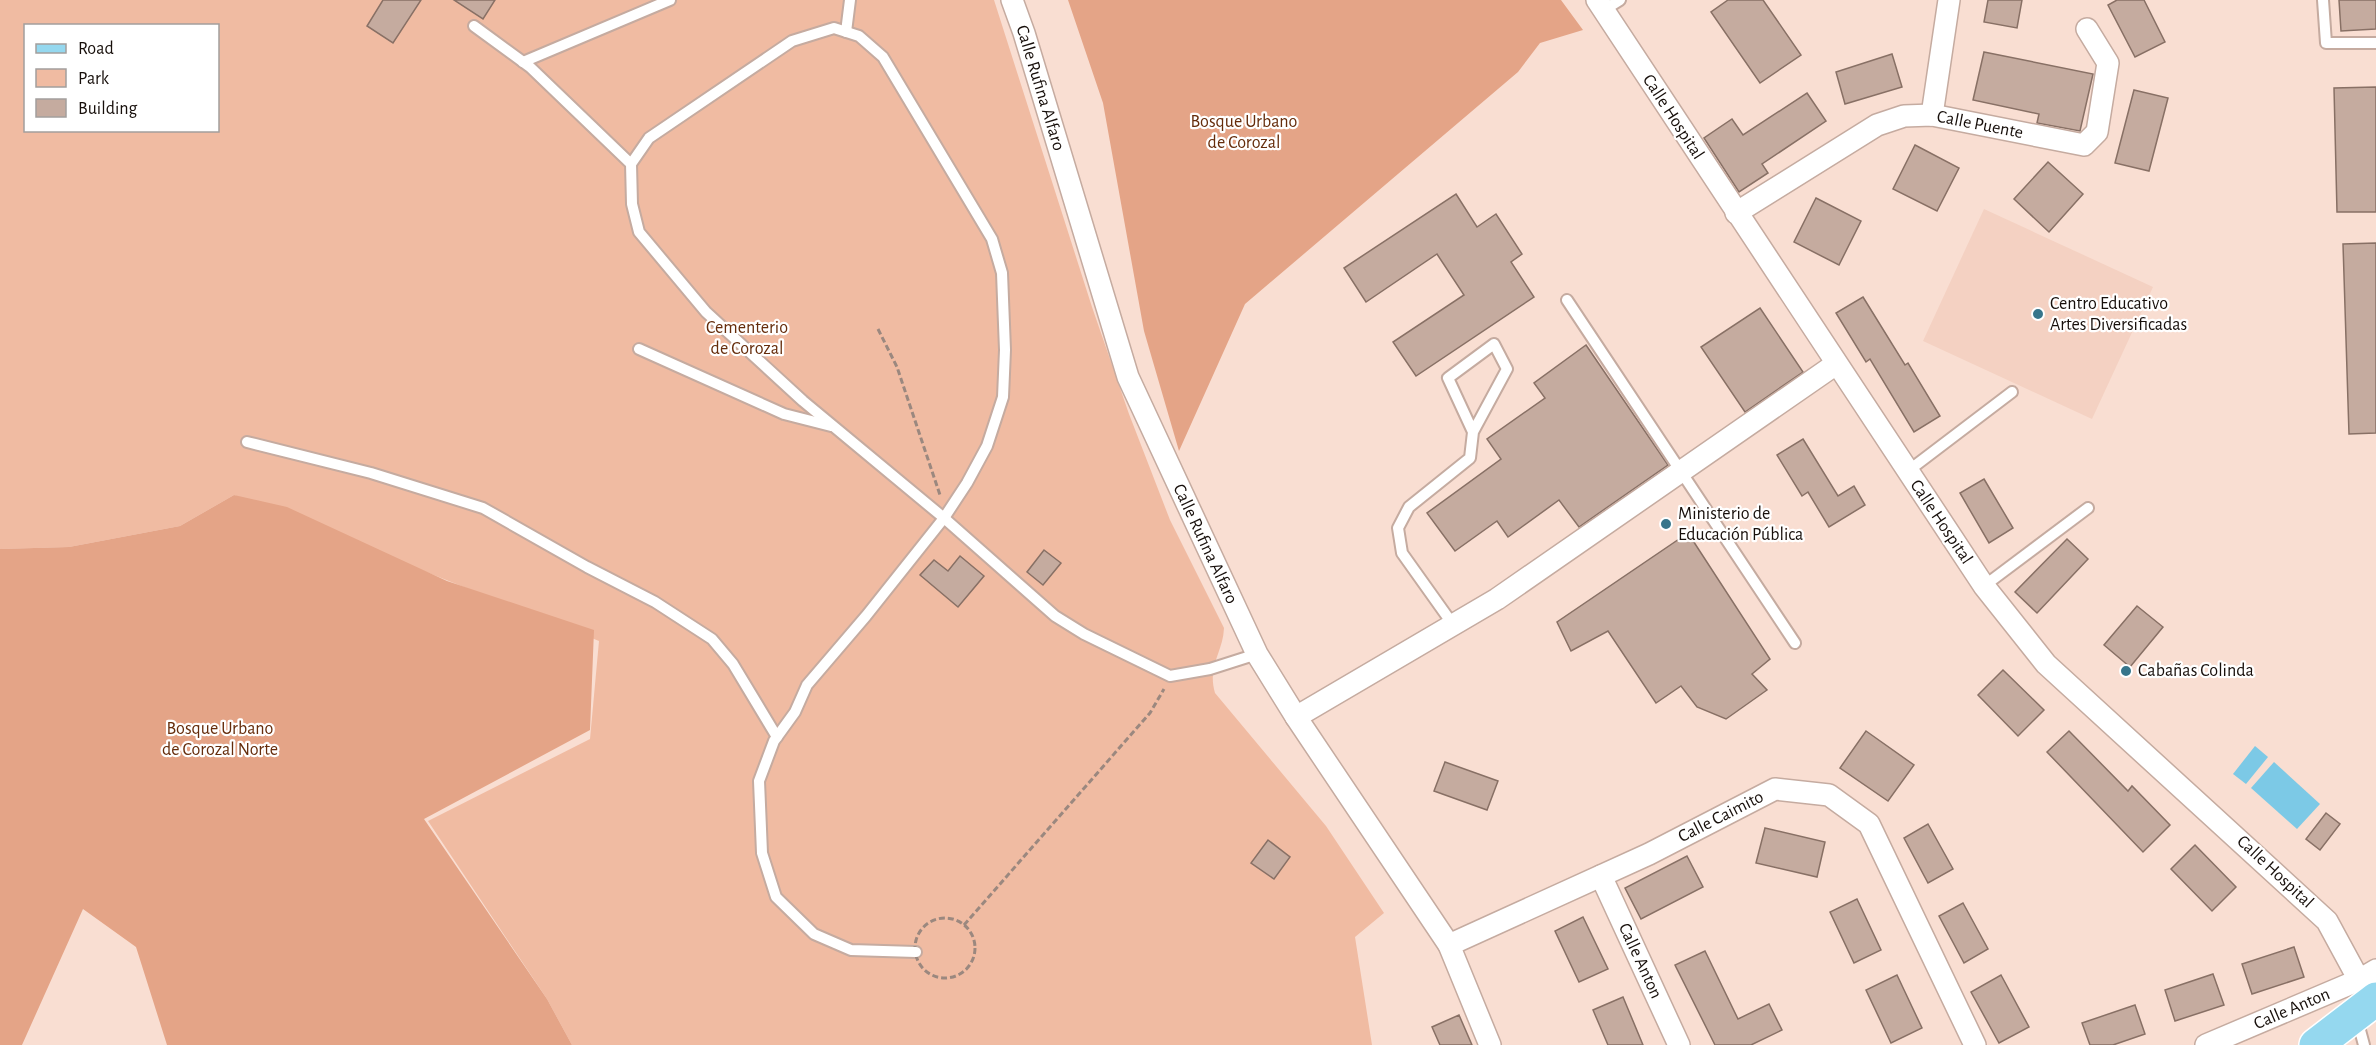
<svg xmlns="http://www.w3.org/2000/svg" width="2376" height="1045" font-family="'Alegreya Sans',sans-serif">
	<rect width="100%" height="100%" fill="#f9ded2"/>
	<path fill="#f4d1c2" d="M1984,209L2153,287L2092,419L1923,341Z"/>
	<path fill="#f0bba2" fill-rule="evenodd" d="M0,0H994L1092,307L1129,414L1170,520L1224,628C1223,653 1207,665 1215,693L1326,826L1384,913L1355,937L1372,1045H572L547,999L428,821L590,739L599,641L234,495L180,526L69,547L0,549ZM26,26H218V130H26Z"/>
	<g fill="#e4a487">
		<path d="M1068,0H1561L1583,30L1540,43L1518,72L1245,304L1179,451L1144,331L1103,103Z"/>
		<path d="M234,495L287,507L447,581L594,630L590,730L424,819L547,999L572,1045H167L136,947L83,909L22,1045H0V549L69,547L180,526Z"/>
	</g>
	<g fill="#7cc9e6">
		<path d="M2255,746L2268,757L2246,784L2233,774Z"/>
		<path d="M2274,762L2320,804L2297,829L2251,788Z"/>
	</g>
	<g fill="#c5ab9f" stroke="#887065" stroke-width="1.5">
		<path d="M383,0H421L393,43L367,26Z"/>
		<path d="M454,0H495L483,19Z"/>
		<path d="M1728,0H1763L1801,55L1760,83L1711,12Z"/>
		<path d="M1988,0H2022L2017,28L1984,22Z"/>
		<path d="M2117,0H2144L2165,42L2135,57L2108,5Z"/>
		<path d="M2339,0H2376V29L2341,31Z"/>
		<path d="M1984,52L2093,74L2080,131L2037,123L2039,114L1973,100Z"/>
		<path d="M1892,54L1902,87L1845,104L1836,72Z"/>
		<path d="M2376,87V212H2337L2334,88Z"/>
		<path d="M2134,90L2168,98L2149,171L2115,163Z"/>
		<path d="M1807,93L1826,121L1762,164L1768,173L1739,192L1704,138L1732,119L1743,135Z"/>
		<path d="M1915,145L1959,168L1937,211L1893,189Z"/>
		<path d="M2048,162L2083,194L2049,232L2014,199Z"/>
		<path d="M1456,194L1477,227L1496,214L1522,254L1511,262L1534,297L1416,376L1393,342L1464,295L1437,254L1366,302L1344,268Z"/>
		<path d="M1816,198L1861,221L1839,265L1794,242Z"/>
		<path d="M2376,243V433L2349,434L2343,244Z"/>
		<path d="M1863,297L1905,365L1908,363L1940,416L1914,432L1870,359L1866,362L1836,313Z"/>
		<path d="M1760,308L1803,372L1745,412L1701,347Z"/>
		<path d="M1586,345L1668,465L1579,527L1559,500L1508,537L1497,521L1455,551L1427,513L1501,459L1487,439L1545,398L1534,383Z"/>
		<path d="M1803,439L1838,496L1854,486L1865,505L1829,527L1808,492L1802,496L1777,455Z"/>
		<path d="M1984,479L2013,528L1989,543L1960,493Z"/>
		<path d="M1688,533L1770,659L1752,674L1767,690L1726,719L1697,707L1681,686L1656,703L1608,631L1571,651L1557,622Z"/>
		<path d="M2067,539L2088,559L2037,613L2015,592Z"/>
		<path d="M1044,550L1061,563L1043,585L1027,572Z"/>
		<path d="M960,556L984,576L958,607L920,575L934,560L948,571Z"/>
		<path d="M2137,606L2163,627L2130,667L2104,645Z"/>
		<path d="M2003,670L2044,710L2018,736L1978,695Z"/>
		<path d="M1866,731L1914,765L1888,801L1840,768Z"/>
		<path d="M2069,731L2128,791L2132,786L2170,825L2143,852L2047,752Z"/>
		<path d="M1445,762L1498,781L1487,810L1434,791Z"/>
		<path d="M2326,813L2340,824L2320,850L2306,839Z"/>
		<path d="M1928,824L1953,869L1928,883L1904,838Z"/>
		<path d="M1765,828L1825,842L1817,877L1756,863Z"/>
		<path d="M1268,840L1290,857L1274,879L1251,863Z"/>
		<path d="M2195,845L2236,887L2212,911L2171,869Z"/>
		<path d="M1687,856L1703,887L1641,919L1625,888Z"/>
		<path d="M1857,899L1881,950L1854,963L1830,912Z"/>
		<path d="M1963,903L1988,949L1964,963L1939,916Z"/>
		<path d="M1583,917L1608,969L1579,982L1555,931Z"/>
		<path d="M2294,947L2304,977L2252,994L2242,964Z"/>
		<path d="M1705,951L1738,1019L1769,1004L1782,1030L1751,1045H1715L1675,965Z"/>
		<path d="M2213,974L2224,1005L2175,1021L2165,990Z"/>
		<path d="M1897,975L1922,1028L1891,1043L1866,990Z"/>
		<path d="M2001,975L2029,1027L1999,1043L1971,992Z"/>
		<path d="M1623,997L1643,1045H1608L1593,1010Z"/>
		<path d="M2135,1005L2145,1034L2113,1045H2090L2082,1023Z"/>
		<path d="M1459,1015L1472,1045H1440L1432,1027Z"/>
	</g>
	<g fill="none" stroke-linecap="round" stroke-linejoin="round">
		<defs>
			<g id="lane">
				<path d="M2323,0L2326,43H2376"/>
				<path d="M1604,10L1620,0"/>
				<path d="M474,26L530,67L631,164L632,204L639,232L706,312L803,401L944,518L1055,616L1084,634L1170,676L1210,669L1257,654"/>
				<path d="M846,32L850,0"/>
				<path d="M523,62L670,0"/>
				<path d="M631,164L649,138L792,41L834,28L859,36L883,57L992,239L1002,273L1005,350L1003,397L987,446L967,483L944,518L866,616L807,685L795,712L774,741L759,781L762,853L776,897L814,934L851,950L916,952"/>
				<path d="M1567,300L1795,643"/>
				<path d="M639,349L784,414L831,426"/>
				<path d="M247,442L371,473L483,508L587,567L655,602L712,639L733,664L777,737"/>
				<path d="M1908,471L2012,392"/>
				<path d="M1984,586L2088,508"/>
				<path d="M1454,626L1402,553L1398,528L1409,507L1470,458L1473,432L1507,369L1494,344L1448,378L1473,432"/>
				<path d="M2357,1019L2364,1045"/>
			</g>
			<g id="street">
				<path d="M1012,0L1024,33L1128,377L1257,654L1296,717L1449,945L1490,1045"/>
				<path d="M1597,0L1984,586L2046,664L2327,921L2359,980"/>
				<path d="M1932,115L1949,0"/>
				<path d="M1736,213L1877,125L1904,116L1932,115L2084,145L2097,132L2108,63L2087,29"/>
				<path d="M1296,717L1497,599L1836,364"/>
				<path d="M1601,876L1679,1045"/>
				<path d="M1449,945L1649,854L1775,789L1829,795L1869,824L1975,1045"/>
				<path d="M2206,1045L2359,980L2376,970"/>
			</g>
			<path id="primary" d="M2316,1045L2376,999"/>
		</defs>
		<use href="#lane" stroke="#c5aba0" stroke-width="14"/>
		<use href="#street" stroke="#c5aba0" stroke-width="24"/>
		<use href="#primary" stroke="#fff" stroke-width="36"/>
		<g stroke="#9b887f" stroke-width="3" stroke-dasharray="6 3" stroke-linecap="butt">
			<path d="M878,329L897,367L940,495"/>
			<circle cx="945" cy="948" r="30"/>
			<path d="M964,925L1150,713L1164,689"/>
		</g>
		<use href="#lane" stroke="#fff" stroke-width="10"/>
		<use href="#street" stroke="#fff" stroke-width="21"/>
		<use href="#primary" stroke="#95d8ef" stroke-width="33"/>
	</g>
	<g fill="#37758b" stroke="#fff" stroke-width="2">
		<circle cx="2038" cy="314" r="6"/>
		<circle cx="1666" cy="524" r="6"/>
		<circle cx="2126" cy="671" r="6"/>
	</g>
	<g text-anchor="middle" dominant-baseline="central" stroke-width="4.5" stroke-linejoin="round" paint-order="stroke">
		<g font-size="18" fill="#170f0b" stroke="#fff">
			<text transform="translate(1040 88) rotate(73)">Calle Rufina Alfaro</text>
			<text transform="translate(1673 117) rotate(57)">Calle Hospital</text>
			<text transform="translate(1980 125) rotate(11)">Calle Puente</text>
			<text transform="translate(1941 522) rotate(56)">Calle Hospital</text>
			<text transform="translate(1205 544) rotate(65)">Calle Rufina Alfaro</text>
			<text transform="translate(1721 817) rotate(-27)">Calle Caimito</text>
			<text transform="translate(2275 872) rotate(43)">Calle Hospital</text>
			<text transform="translate(1640 961) rotate(65)">Calle Anton</text>
			<text transform="translate(2292 1009) rotate(-23)">Calle Anton</text>
		</g>
		<g font-size="18" fill="#652c0b" stroke="#fff">
			<text x="1244" y="122">Bosque Urbano<tspan x="1244" dy="21">de Corozal</tspan></text>
			<text x="747" y="328">Cementerio<tspan x="747" dy="21">de Corozal</tspan></text>
			<text x="220" y="729">Bosque Urbano<tspan x="220" dy="21">de Corozal Norte</tspan></text>
		</g>
		<g font-size="18" fill="#170f0b" stroke="#fff" text-anchor="start">
			<text x="2050" y="304">Centro Educativo<tspan x="2050" dy="21">Artes Diversificadas</tspan></text>
			<text x="1678" y="514">Ministerio de<tspan x="1678" dy="21">Educación Pública</tspan></text>
			<text x="2138" y="671">Cabañas Colinda</text>
		</g>
	</g>
	<rect x="24" y="24" width="195" height="108" fill="#ffffff" stroke="#a29f9d" stroke-width="1.5"/>
	<rect x="36" y="44" width="30" height="9" fill="#95d8ef" stroke="#a29f9d" stroke-width="1.5"/>
	<text x="78" y="54" font-size="18" fill="#170f0b">Road</text>
	<rect x="36" y="69" width="30" height="18" fill="#f0bba2" stroke="#a29f9d" stroke-width="1.5"/>
	<text x="78" y="84" font-size="18" fill="#170f0b">Park</text>
	<rect x="36" y="99" width="30" height="18" fill="#c5ab9f" stroke="#a29f9d" stroke-width="1.5"/>
	<text x="78" y="114" font-size="18" fill="#170f0b">Building</text>
</svg>
